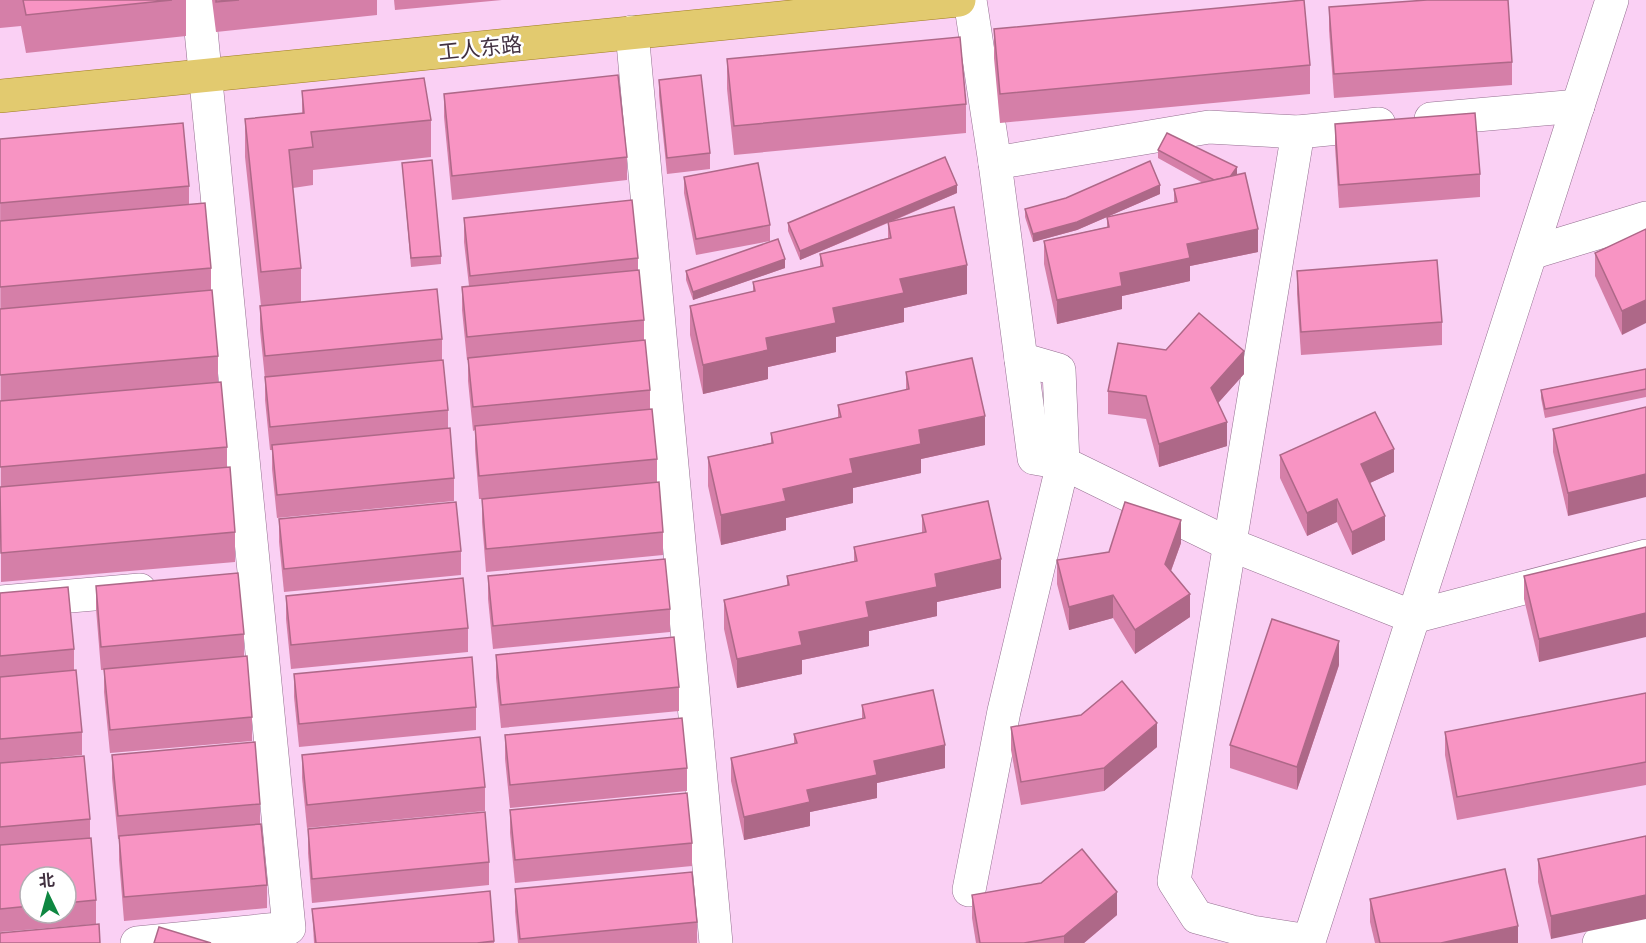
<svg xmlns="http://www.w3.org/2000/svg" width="1646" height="943" font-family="Cabin,'Noto Sans SC',sans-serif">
	<rect width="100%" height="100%" fill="#fad0f4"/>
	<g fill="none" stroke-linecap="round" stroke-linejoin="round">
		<defs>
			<g id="minor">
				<path d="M970,0L995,163L1034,458L1063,463L1229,544L1413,617L1646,556"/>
				<path d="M632,32L716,943"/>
				<path d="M1431,119L1578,106"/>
				<path d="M1298,132L1174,881L1197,917L1252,932L1309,941L1612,0"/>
				<path d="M995,163L1209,127L1298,132L1379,124"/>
				<path d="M1531,253L1646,218"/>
				<path d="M0,602L140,590"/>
				<path d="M969,890L1004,711L1063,463L1059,370L1021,359"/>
				<path d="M137,943L289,928L198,0"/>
				<path d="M1599,943L1646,932"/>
			</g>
			<path id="major" d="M0,96L959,0"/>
		</defs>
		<use href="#minor" stroke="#946f90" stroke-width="34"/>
		<use href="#major" stroke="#9e7e20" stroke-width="34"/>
		<use href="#minor" stroke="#fff" stroke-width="33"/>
		<use href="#major" stroke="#e2ca6f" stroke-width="33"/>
	</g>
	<g fill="#d57fa8" fill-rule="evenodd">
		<path d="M0,0H186V36L26,53L21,26L0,28Z"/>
		<path d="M212,0H377V15L216,32Z"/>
		<path d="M394,0H502L395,10Z"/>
		<path d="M1329,7L1512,62V85L1334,98L1329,30Z"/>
		<path d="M994,29L1310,65V94L1000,123L994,58Z"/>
		<path d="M727,59L966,104V133L734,155L727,89Z"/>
		<path d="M659,80L710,153V169L667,174L659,96Z"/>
		<path d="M302,91L431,120V157L313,170V185L293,188L301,268V302L442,339V360L448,410V428L454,478V501L277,518L272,469V450H270L265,400V379L260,330V306H261L245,157V119L302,113Z"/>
		<path d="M444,94L627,157V180L452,200L444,117Z"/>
		<path d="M1335,124L1480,174V197L1339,208L1335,147Z"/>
		<path d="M0,139L189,186V204L211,268V290L218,356V382L227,447V467L235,532V562L1,582Z"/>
		<path d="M1158,150L1237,175L1258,252L1190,266V281L1122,296V309L1057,324L1044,264V241L1107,227V217L1174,203V189L1203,183L1158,158Z"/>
		<path d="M402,163L441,256V264L411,267Z"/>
		<path d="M684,177L770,225V241L696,255L684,193Z"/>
		<path d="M957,193L893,221L967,294L904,308V322L836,337V352L768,367V379L703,394L690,335V306L753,292V282L820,267V254L888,238V223L800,260L788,231V223Z"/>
		<path d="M1160,194L1077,230L1033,242L1025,217V209Z"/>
		<path d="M464,218L638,258V270L644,320V341L650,390V409L657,459V482L663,532V555L486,572L482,522V499H479L475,449V430L473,431L468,381V360H467L462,310V287L469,286L464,242Z"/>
		<path d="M1646,229L1622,335L1595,276V253Z"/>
		<path d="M785,268L693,300L686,280V271Z"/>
		<path d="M1297,271L1442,322V345L1301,355L1297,294Z"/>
		<path d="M1646,369V397L1545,418L1541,398V390Z"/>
		<path d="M906,372L985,445L921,459V473L853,488V503L786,518V530L721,545L708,486V457L771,443V433L838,418V405L906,390Z"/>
		<path d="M1244,374L1218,403L1227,446L1159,467L1146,419L1108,414V391Z"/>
		<path d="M1646,407L1568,516L1553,452V429Z"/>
		<path d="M1280,455L1394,472L1370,483L1385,540L1352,555L1337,522L1307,536L1280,478Z"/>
		<path d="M922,515L1001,588L937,602V616L869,631V646L802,660V674L737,688L724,629V600L787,586V576L854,561V547L922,533Z"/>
		<path d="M279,519L461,551V575L284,592L279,542Z"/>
		<path d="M1181,543L1171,571L1190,617L1135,654L1113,618L1069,630L1057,584V560Z"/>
		<path d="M1646,547L1539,662L1524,599V576Z"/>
		<path d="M488,576L670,609V632L493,649L488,599Z"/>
		<path d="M96,586L244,634V656L252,717V741L110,753L104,692V670H101L96,609Z"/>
		<path d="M0,593L74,649V670L82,732V755L0,763Z"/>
		<path d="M286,596L468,628V652L291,669L286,619Z"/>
		<path d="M496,655L679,687V711L501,728L496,678Z"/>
		<path d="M1339,665L1297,790L1230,768V745Z"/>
		<path d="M294,674L476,707V730L299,747L294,697Z"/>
		<path d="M1646,693V785L1457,820L1445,755V732Z"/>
		<path d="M862,705L945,768L877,783V798L810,812V826L744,840L731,781V758L794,744V734L862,719Z"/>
		<path d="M1011,727L1157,747L1104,791L1021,805L1011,750Z"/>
		<path d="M505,735L687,768V791L510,808L505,759Z"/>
		<path d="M112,755L260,804V824L267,885V908L124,921L119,860V839H118L112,778Z"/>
		<path d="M302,755L485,787V811L307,828L302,778Z"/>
		<path d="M0,763L90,819V838L96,900V924L0,932ZM30,877H66V913H30Z"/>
		<path d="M510,810L692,843V866L515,883L510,833Z"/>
		<path d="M308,829L489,862V885L312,903L308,853Z"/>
		<path d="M1646,836L1551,939L1538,882V859Z"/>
		<path d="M515,889L697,922V943H518L515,912Z"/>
		<path d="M972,895L1117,915L1084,943H976L972,918Z"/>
		<path d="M1370,899L1518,943H1375L1370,922Z"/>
		<path d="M312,909L494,941V943H314Z"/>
	</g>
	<g fill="#ae6888">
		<path d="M1237,167V176L1224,185Z"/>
		<path d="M957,185V193L800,260V251Z"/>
		<path d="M1160,185V194L1077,230L1033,242V234Z"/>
		<path d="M1258,229V252L1190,266V281L1122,296V309L1057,324V300L1187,244Z"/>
		<path d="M785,259V268L693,300V292Z"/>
		<path d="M967,265V294L904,308V322L836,337V352L768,367V379L703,394V365L900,279Z"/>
		<path d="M1646,300V323L1622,335V311Z"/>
		<path d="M1244,351V374L1211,411V388Z"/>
		<path d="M985,416V445L921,459V473L853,488V503L786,518V530L721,545V515L919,430Z"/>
		<path d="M1227,422V446L1159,467V444Z"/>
		<path d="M1394,449V472L1361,487V464Z"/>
		<path d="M1646,474V497L1568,516V493Z"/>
		<path d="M1337,499V522L1307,536V513Z"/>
		<path d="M1385,516V540L1352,555V532Z"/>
		<path d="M1181,520V543L1165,587V564Z"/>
		<path d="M1001,559V588L937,602V616L869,631V646L802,660V674L737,688V659L866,602L935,574Z"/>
		<path d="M1190,594V617L1135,654V630Z"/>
		<path d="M1113,595V618L1069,630V607Z"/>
		<path d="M1646,613V637L1539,662V639Z"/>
		<path d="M1339,641V665L1297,790V767Z"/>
		<path d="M1157,723V747L1104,791V768Z"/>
		<path d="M945,745V768L877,783V798L810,812V826L744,840V817L874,761Z"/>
		<path d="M1117,892V915L1084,943H1064V936Z"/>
		<path d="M1646,895V919L1551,939V916Z"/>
		<path d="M1518,926V943H1441Z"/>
	</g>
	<g fill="#f894c3" stroke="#ae6888" stroke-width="1.5">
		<path d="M23,0H172L26,15Z"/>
		<path d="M216,0H239L216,2Z"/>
		<path d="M1304,0L1310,65L1000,94L994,29Z"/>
		<path d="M1427,0H1508L1512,62L1334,74L1329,7Z"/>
		<path d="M960,37L966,104L734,126L727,59Z"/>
		<path d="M618,75L627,157L452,176L444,94Z"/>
		<path d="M701,75L710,153L667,158L659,80Z"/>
		<path d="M424,78L431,120L311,132L313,147L289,150L301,268L261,272L245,119L304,113L302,91Z"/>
		<path d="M1475,113L1480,174L1339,185L1335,124Z"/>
		<path d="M183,123L189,186L0,203V139Z"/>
		<path d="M1167,133L1237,167L1230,177L1214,180L1158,150Z"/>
		<path d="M945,157L957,185L800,251L788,223Z"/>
		<path d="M432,160L441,256L411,258L402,163Z"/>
		<path d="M1150,161L1160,185L1077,222L1033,234L1025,209L1066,198Z"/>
		<path d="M758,163L770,225L696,239L684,177Z"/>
		<path d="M1245,173L1258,229L1187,244L1190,258L1120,273L1122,286L1057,300L1044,241L1109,227L1107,217L1177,202L1174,189Z"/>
		<path d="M632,200L638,258L470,276L464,218Z"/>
		<path d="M205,203L211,268L0,287V221Z"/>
		<path d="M954,207L967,265L900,279L904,293L833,308L836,323L766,338L768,350L703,365L690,306L755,291L753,282L823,266L820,254L891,238L888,222Z"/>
		<path d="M1646,229V300L1622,311L1595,253Z"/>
		<path d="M778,239L785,259L693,292L686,271Z"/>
		<path d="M1437,260L1442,322L1301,332L1297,271Z"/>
		<path d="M639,270L644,320L467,337L462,287Z"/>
		<path d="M437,289L442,339L265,356L260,306Z"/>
		<path d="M212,290L218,356L0,375V309Z"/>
		<path d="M1199,313L1244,351L1211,388L1227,422L1159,444L1146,396L1108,391L1118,343L1166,350Z"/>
		<path d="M645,340L650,390L473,407L468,358Z"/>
		<path d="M972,358L985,416L919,430L921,444L850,459L853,473L783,489L786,501L721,515L708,457L773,443L771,433L841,417L838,405L909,389L906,372Z"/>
		<path d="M443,360L448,410L270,427L265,377Z"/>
		<path d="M1646,369V389L1545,409L1541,390Z"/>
		<path d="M221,382L227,447L0,467V401Z"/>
		<path d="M1646,407V474L1568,493L1553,429Z"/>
		<path d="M652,409L657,459L479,476L475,426Z"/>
		<path d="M1375,412L1394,449L1361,464L1385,516L1352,532L1337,499L1307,513L1280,455Z"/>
		<path d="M450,428L454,478L277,495L272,445Z"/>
		<path d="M230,467L235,532L1,553L0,487Z"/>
		<path d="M659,482L663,532L486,549L482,499Z"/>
		<path d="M988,501L1001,559L935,574L937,587L866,602L869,617L799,632L802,645L737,659L724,600L789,585L787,576L857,561L854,547L926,532L922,515Z"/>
		<path d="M456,502L461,551L284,569L279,519Z"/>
		<path d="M1125,502L1181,520L1165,564L1190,594L1135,630L1113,595L1069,607L1057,560L1109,552Z"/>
		<path d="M1646,547V613L1539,639L1524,576Z"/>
		<path d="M665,559L670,609L493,626L488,576Z"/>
		<path d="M238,573L244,634L101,647L96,586Z"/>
		<path d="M463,578L468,628L291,645L286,596Z"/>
		<path d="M68,587L74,649L0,656V593Z"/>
		<path d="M1272,619L1339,641L1297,767L1230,745Z"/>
		<path d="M674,637L679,687L501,705L496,655Z"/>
		<path d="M247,656L252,717L110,730L104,669Z"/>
		<path d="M472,657L476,707L299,724L294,674Z"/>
		<path d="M76,670L82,732L0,739V677Z"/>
		<path d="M1122,681L1157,723L1104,768L1021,782L1011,727L1081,715Z"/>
		<path d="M933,690L945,745L874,761L877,775L807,790L810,802L744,817L731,758L797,743L794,734L865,718L862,705Z"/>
		<path d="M1646,693V762L1457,797L1445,732Z"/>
		<path d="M682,718L687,768L510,785L505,735Z"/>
		<path d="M480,737L485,787L307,805L302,755Z"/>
		<path d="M255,742L260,804L118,816L112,755Z"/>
		<path d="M84,756L90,819L0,827V763Z"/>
		<path d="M687,793L692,843L515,860L510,810Z"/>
		<path d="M485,812L489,862L312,879L308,829Z"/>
		<path d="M261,824L267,885L124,897L119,836Z"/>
		<path d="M1646,836V895L1551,916L1538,859Z"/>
		<path d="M91,838L96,900L66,903V877H30V906L0,909V845Z"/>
		<path d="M1082,849L1117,892L1064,936L1024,943H980L972,895L1041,883Z"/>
		<path d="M1505,869L1518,926L1441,943H1380L1370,899Z"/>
		<path d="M692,872L697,922L520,939L515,889Z"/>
		<path d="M490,891L494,941L477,943H316L312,909Z"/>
		<path d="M99,924L100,943H0V933Z"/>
		<path d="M159,927L211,943H154Z"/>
	</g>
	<g text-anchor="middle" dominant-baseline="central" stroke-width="5" stroke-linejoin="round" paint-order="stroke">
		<g font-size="21" fill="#423140" stroke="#fff">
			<text transform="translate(480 48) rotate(-6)">工人东路</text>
		</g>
	</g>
	<g transform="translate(48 895) rotate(355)"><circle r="28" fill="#ffffff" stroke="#b3adb3" stroke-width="1.5"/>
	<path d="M0-4.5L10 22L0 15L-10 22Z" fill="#0e8741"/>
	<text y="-9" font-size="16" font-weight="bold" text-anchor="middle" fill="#423140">北</text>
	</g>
</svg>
